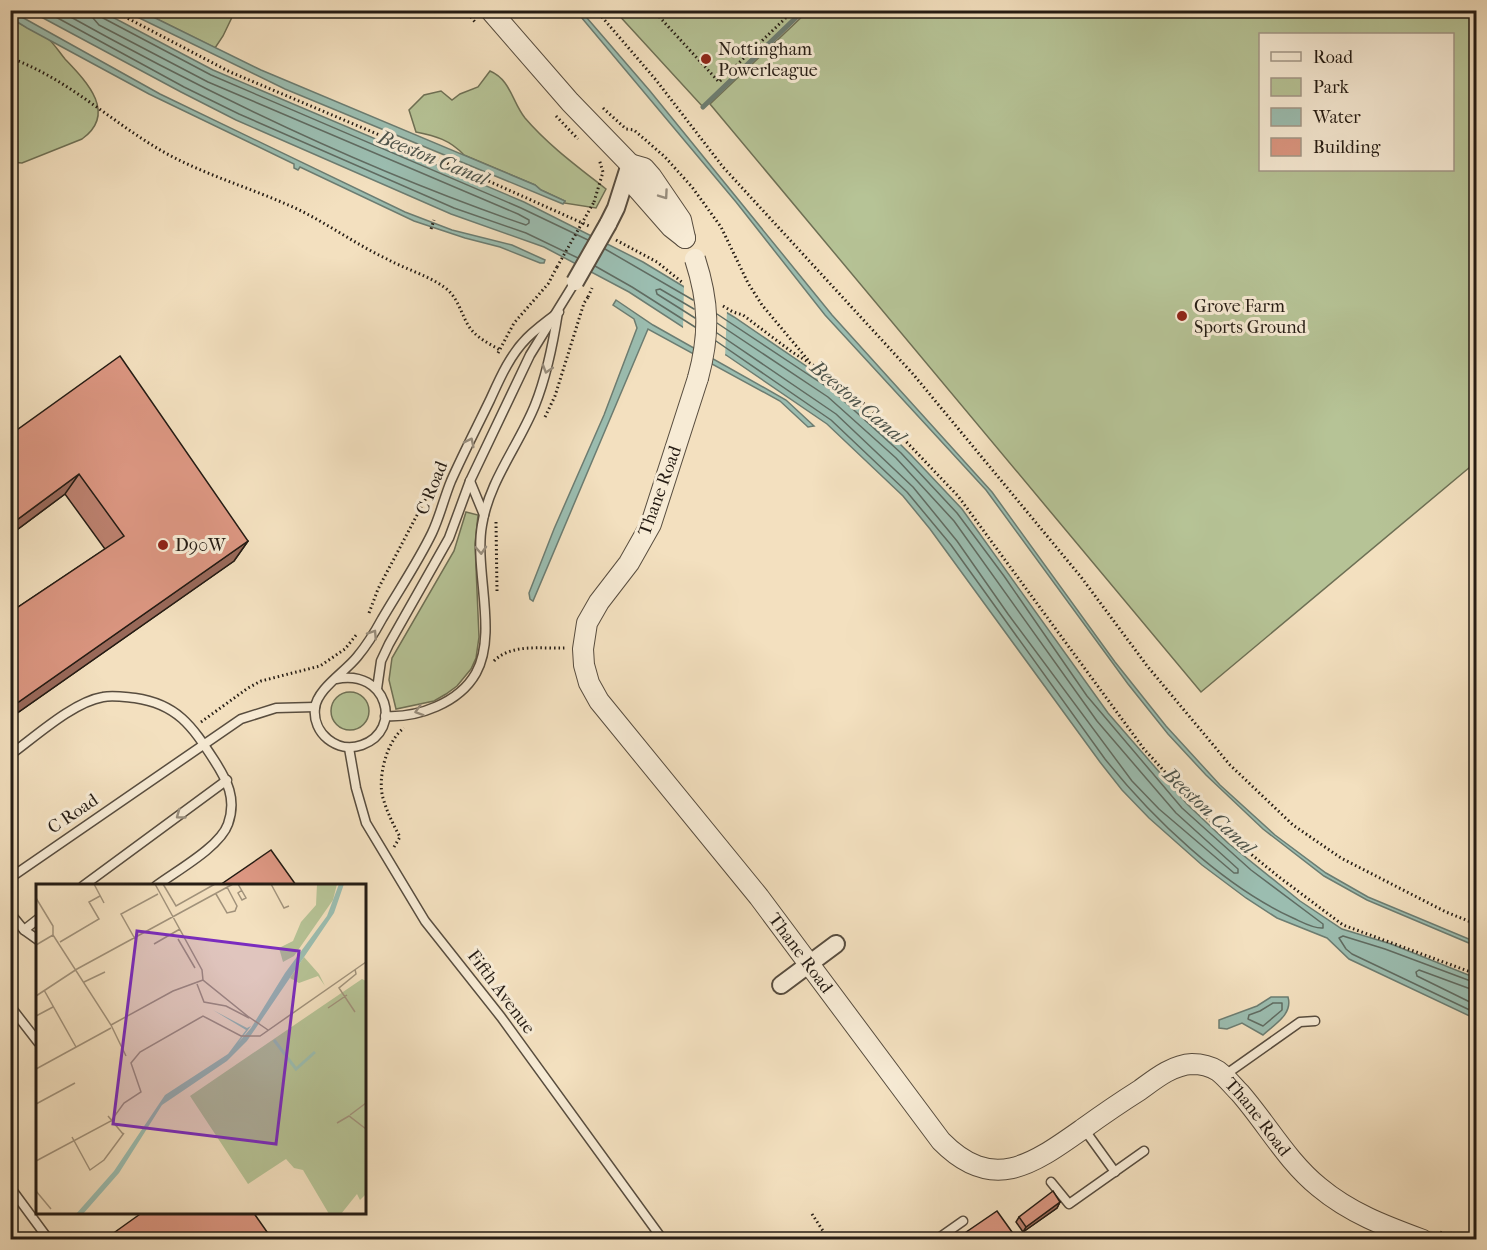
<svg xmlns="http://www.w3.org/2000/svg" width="1487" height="1250" font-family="'IM FELL French Canon',serif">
	<rect width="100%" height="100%" fill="#f3e0bf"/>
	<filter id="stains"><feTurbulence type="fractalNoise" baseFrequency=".00333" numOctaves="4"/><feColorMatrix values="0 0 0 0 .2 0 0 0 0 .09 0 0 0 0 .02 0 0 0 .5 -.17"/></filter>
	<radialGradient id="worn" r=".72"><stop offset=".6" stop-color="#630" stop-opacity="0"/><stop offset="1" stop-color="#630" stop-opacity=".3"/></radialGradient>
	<g fill="#b6c396" stroke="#6e7055" stroke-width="1.5" fill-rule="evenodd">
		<path d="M141,11H235L223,36L215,48Z"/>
		<path d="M615,11H804L703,107Z"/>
		<path d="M808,11H1476V462L1201,692L710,104ZM1260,34H1452V170H1260Z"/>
		<path d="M10,18C22,25 35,31 47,38C54,43 59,52 65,59C86,81 118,113 82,139L22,163L10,162Z"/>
		<path d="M490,71C511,80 512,102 525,118C548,145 578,167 606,189L596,208L564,203L565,201L541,190L535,185L464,155C450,140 436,136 416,132L409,110L424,95L441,91L452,100L460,94L478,87Z"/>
		<path d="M466,512L478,515L475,544L479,637L476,658L471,669L457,686L446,694L434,701L396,709L389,680L392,658L454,551Z"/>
		<circle cx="350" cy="711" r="19"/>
	</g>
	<g fill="#9bbdb0" stroke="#6c7d72" stroke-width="1.5">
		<path d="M11,11L160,94L405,212L452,230L512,245L545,260L544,263H540L500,247L465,238L414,221L300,167L298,170L294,168V164L149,94L27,28L11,18Z"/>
		<path d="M30,11H101L213,70L524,202L643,262L734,317L837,387L875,419L912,456L962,509L1108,713L1187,804L1228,843L1300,901L1342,929L1391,944L1476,978V1019L1349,959L1327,938L1277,918L1246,898L1202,865L1149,818L1122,790L1100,762L930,529L903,496L827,424L726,355L629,292L544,247L451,214L236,120L181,92Z"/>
		<path d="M125,11H141L261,70L535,185L541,190L565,201L563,204L285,89Z"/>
		<path d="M576,11H581L650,91L832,315L992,492L1115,662L1166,726L1220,785L1275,835L1326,873L1368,897L1476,942V946L1367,900L1324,876L1263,829L1206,775L1168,734L1128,684L986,490L825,315L736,202Z"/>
		<path d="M616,300L653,325L786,400L814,426L808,427L780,401L648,329L533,601L530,599L529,593L554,529L604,415L637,328L634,319L613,305Z"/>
		<path d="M1271,997H1288C1293,1014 1275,1024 1263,1035L1242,1023L1227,1029L1219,1028V1020L1257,1006Z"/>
	</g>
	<path fill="#f3e0bf" d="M684,284L727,310L725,358L683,330Z"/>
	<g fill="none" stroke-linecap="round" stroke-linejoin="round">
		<g stroke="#606c62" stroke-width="1.5">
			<path d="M43,10L184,87L239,114L454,208L526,233L578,258"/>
			<path d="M58,10C208,94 363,169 526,225L529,223V220L518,214L208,82L99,25L93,18L92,10"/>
			<path d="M99,10L103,18L211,75L521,208L588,240"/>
			<path d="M605,249L693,300"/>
			<path d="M595,266L632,287L695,327"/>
			<path d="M694,309L660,289L656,290L657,294L695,318"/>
			<path d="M717,333L836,414L913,487L957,541L1008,614L1132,781L1159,809L1234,873H1238V869L1176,813L1097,721L954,521L896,458L828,397L717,323"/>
			<path d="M716,341L831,420L907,492L951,545L1105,759C1152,818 1223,886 1293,918C1302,922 1314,929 1323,928V924L1251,870L1182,808L1087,696L1004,576L957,513L901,453L833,391L717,314"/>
			<path d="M1476,983L1385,949L1343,936L1339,938L1346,949L1352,954L1476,1013"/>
			<path d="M1476,991L1419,970L1416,972L1417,976L1476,1005"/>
			<path d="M1273,1003H1282V1010L1263,1026L1248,1019L1249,1015L1260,1011Z"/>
		</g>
		<path stroke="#6c7d72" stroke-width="5" d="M703,107L804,10"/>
		<defs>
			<g id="service">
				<path d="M470,481L484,515"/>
				<path d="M336,679C387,668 404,730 362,745C337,754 312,733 315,708C317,689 345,672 357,657C367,645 375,632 382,619C399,590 418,562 432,533C440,516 444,498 451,481C463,454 477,427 490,400C500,378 510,355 527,338C537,328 548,320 559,312"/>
				<path d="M377,689L381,661L389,644L449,538L470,481L530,355L575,282"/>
				<path d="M385,716C418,718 459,703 476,673C498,633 474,570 482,525C489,481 519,445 535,405C547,375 553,344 558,312"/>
				<path d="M349,748L356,788L366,823L425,921L501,1017L663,1240"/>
				<path d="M10,755C35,737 73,702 103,697C113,695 124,697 135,698C177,704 192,726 214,760C227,780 237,799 228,824C220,847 176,871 156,886"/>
				<path d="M10,878L241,719L276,708L315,707"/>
				<path d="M83,886L227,780"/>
				<path d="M10,913L24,930L38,940"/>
				<path d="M24,930L38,919"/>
				<path d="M10,1006L38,1042"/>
				<path d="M1225,1075L1300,1022L1315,1021"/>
				<path d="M1084,1129L1115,1172"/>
				<path d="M1051,1182L1069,1204L1144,1151"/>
				<path d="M10,1187L49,1240"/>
				<path d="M936,1240L963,1221"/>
			</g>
			<g id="minor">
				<path d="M608,224L616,208L630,164"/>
				<path d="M781,985L836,944"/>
			</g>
			<g id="tertiary">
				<path d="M490,10L570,102L630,164L635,186L671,227L685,238"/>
				<path d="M630,164L644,168L651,176L681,220L685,238"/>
				<path id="s1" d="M698,378L651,524L629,563L599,602L587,623L583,649L584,665L589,683L599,701L759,897L941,1141C993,1194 1033,1164 1084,1128C1102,1115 1121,1102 1140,1090C1155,1079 1172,1065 1192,1064C1201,1064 1210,1066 1218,1071C1226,1077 1233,1086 1240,1093C1267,1124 1287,1161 1319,1187C1350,1213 1385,1226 1423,1240"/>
			</g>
		</defs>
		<use href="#service" stroke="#584d3f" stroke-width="11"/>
		<use href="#minor" stroke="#584d3f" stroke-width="20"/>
		<use href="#tertiary" stroke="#584d3f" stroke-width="22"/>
		<g stroke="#251c14" stroke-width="3" stroke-dasharray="1.5 3" stroke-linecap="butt">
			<path d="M112,10L230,72L484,179L589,226"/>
			<path d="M465,10L475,22"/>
			<path d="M596,10L656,80L723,167L913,374L1081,577L1148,667L1230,765L1293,825L1341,858L1446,912L1476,924"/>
			<path d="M653,10L719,82L794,10"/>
			<path d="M10,58C73,80 122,133 181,161C218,179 258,191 295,208C327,223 355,244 387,259C405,269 427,275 444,287C458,297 460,311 468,325C475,337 488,343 500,350"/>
			<path d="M603,108L626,129L634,130L665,157L692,187L721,227L748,283L762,305L808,360"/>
			<path d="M556,116L578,139"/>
			<path d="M594,202L603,172L599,159"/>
			<path d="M431,229L434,220"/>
			<path d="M616,240L657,262L683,283"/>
			<path d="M723,306L733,312L743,315L792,352L834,378L898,433L958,496L1144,749L1209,820L1279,877L1343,925L1476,974"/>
			<path d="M498,353L514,323L548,284L557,267"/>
			<path d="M545,417L555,396L584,303L588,297"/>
			<path d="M496,522L497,591"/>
			<path d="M369,613L378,589L444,464"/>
			<path d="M494,661C512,643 542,649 565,648"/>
			<path d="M201,722L248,688L261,681L320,666L345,649L357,634"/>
			<path d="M394,847L400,837C393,824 387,812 383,798C377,778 387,740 404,728"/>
			<path d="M812,1214L829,1240"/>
			<path d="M1440,1232L1452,1240"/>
		</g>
		<use href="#service" stroke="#f7ebd5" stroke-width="8"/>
		<use href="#minor" stroke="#f7ebd5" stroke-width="16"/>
		<use href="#tertiary" stroke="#f7ebd5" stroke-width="20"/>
		<defs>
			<path id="minor-bridge" d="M575,282L608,224"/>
			<path id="tertiary-bridge" d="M695,259C709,302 710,334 698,378"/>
		</defs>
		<use href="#minor-bridge" stroke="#584d3f" stroke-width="20" stroke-linecap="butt"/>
		<use href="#tertiary-bridge" stroke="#584d3f" stroke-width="22" stroke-linecap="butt"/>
		<g stroke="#251c14" stroke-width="3" stroke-dasharray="1.5 3" stroke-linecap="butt">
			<path d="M557,267L594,202"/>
			<path d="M588,297L592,288"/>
		</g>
		<use href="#minor-bridge" stroke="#f7ebd5" stroke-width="16"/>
		<use href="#tertiary-bridge" stroke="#f7ebd5" stroke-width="20"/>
	</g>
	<g fill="#bc816f" stroke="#251c14" stroke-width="1.5">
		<path d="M10,435L248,541L234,561L10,718V609L12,611L105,549L65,494L10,535Z"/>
		<path d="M1060,1202L1057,1208L1023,1232L1016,1222L1019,1217Z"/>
	</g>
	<g fill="#99695a" stroke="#251c14" stroke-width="1.5">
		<path d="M79,474L65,494L10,535V525Z"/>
		<path d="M248,541L234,561L10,718V708Z"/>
		<path d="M1060,1202L1057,1208L1023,1232L1026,1227Z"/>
	</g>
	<g fill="#db9681" stroke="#251c14" stroke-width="1.5">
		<path d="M120,356L248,541L10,708V609L12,611L124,536L79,474L10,525V435Z"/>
		<path d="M271,850L296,885H220Z"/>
		<path d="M1053,1191L1060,1202L1026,1227L1019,1217Z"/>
		<path d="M997,1211L1017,1239H956Z"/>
		<path d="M143,1212H253L272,1239H110L108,1237Z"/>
	</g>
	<defs><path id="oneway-chevron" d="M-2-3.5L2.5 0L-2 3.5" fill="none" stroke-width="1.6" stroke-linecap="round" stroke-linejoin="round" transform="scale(1.5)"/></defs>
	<g stroke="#988e7e">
		<use href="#oneway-chevron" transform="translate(664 195) rotate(55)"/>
		<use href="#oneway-chevron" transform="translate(547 369) rotate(107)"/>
		<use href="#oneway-chevron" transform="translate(470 442) rotate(-64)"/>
		<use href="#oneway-chevron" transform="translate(481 550) rotate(87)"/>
		<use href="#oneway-chevron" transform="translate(373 634) rotate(-57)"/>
		<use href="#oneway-chevron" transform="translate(419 711) rotate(163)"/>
		<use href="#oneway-chevron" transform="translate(180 815) rotate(144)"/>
	</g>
	<g fill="#8f2418" stroke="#f7ebd5" stroke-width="2">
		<circle cx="706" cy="59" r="6"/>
		<circle cx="1182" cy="316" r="6"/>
		<circle cx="163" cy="545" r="6"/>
	</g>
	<g text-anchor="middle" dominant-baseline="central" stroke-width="6" stroke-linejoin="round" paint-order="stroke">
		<g font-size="18" fill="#251c14" stroke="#f7ebd5" text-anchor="start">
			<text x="718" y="49">Nottingham<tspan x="718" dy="21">Powerleague</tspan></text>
			<text x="1194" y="306">Grove Farm<tspan x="1194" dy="21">Sports Ground</tspan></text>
			<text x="175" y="545">D90W</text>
		</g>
		<g font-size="18" fill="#251c14" stroke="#f7ebd5">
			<text transform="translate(432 488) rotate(-68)">C Road</text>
			<text transform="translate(660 491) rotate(-70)">Thane Road</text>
			<text transform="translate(73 814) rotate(-34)">C Road</text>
			<text stroke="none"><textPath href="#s1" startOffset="676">Thane Road</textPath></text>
			<text transform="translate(501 992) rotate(53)">Fifth Avenue</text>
			<text stroke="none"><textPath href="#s1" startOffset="1288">Thane Road</textPath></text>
		</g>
		<g font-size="20" font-style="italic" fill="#4e544b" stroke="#f7ebd5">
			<text transform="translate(433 158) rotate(22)">Beeston Canal</text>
			<text transform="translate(858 402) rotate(40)">Beeston Canal</text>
			<text transform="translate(1209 811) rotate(43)">Beeston Canal</text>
		</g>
	</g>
	<g transform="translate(36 884)">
		<rect width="330" height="330" fill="#f3e0bf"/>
		<path d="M281,0H301L297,16L258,72L247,78L243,64L257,57L265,38L280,21ZM268,73L283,90L289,102L282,92L263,99L254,94ZM326,95L330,97V310L324,316L321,310L305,330H293L267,286L258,284L250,275L212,300L154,212Z" fill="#b6c396"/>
		<path d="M303,0H308L298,29L211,157L191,177L126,221L83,289L47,330H40L78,287L129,211L192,170L210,146L177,126L211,144L215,142L202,159L215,144L249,89L291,32Z" fill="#9bbdb0"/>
		<path fill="none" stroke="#9bbdb0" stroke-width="3" d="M238,156L260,185L279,168"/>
		<path fill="none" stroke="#a1927b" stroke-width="1.5" d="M58,0L68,19M119,0L166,86L167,96L214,134M127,0L140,22L179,0M202,0L210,14L206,16L202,9L206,6M235,0L248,24L253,22M180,10L191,29L199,27L201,22L191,3M0,14L17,42V51L75,141L90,172M99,55L85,30L122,10M142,55L159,84M24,58L63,35L53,18L64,12M118,60L144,45M0,61L17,51M319,85L320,90L303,104L319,128M48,98L69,88M161,100L168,118L190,122L213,134M8,106L40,163M0,112L41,85L197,0M292,124L311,111M0,132L17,123M213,133L232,146M75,141L137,107L167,96M0,185L75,144M0,220L39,199M314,231L330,219M72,232L87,250M301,239L313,232L330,245M36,253L54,286L68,276L88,249M0,277L75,237L88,219L105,208L95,179L104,168L167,132L205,152H224L330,78M0,307L15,325"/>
		<path fill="#7b2cbf" fill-opacity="0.15" stroke="#7b2cbf" stroke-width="3" d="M101,47L263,67L240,260L77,240Z"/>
		<rect width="330" height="330" fill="none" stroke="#251c14" stroke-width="3"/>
	</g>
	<rect width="1487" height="1250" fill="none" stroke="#f3e0bf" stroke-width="36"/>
	<rect x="12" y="12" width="1463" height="1226" fill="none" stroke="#251c14" stroke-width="3"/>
	<rect x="18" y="18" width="1451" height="1214" fill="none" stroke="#251c14" stroke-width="1.5"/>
	<rect x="1259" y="33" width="195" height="138" fill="#f7ebd5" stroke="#a39888" stroke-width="1.5"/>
	<rect x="1271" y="52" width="30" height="9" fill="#f7ebd5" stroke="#a39888" stroke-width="1.5"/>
	<text x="1313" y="63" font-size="18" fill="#251c14">Road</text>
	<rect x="1271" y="78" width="30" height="18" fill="#b6c396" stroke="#a39888" stroke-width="1.5"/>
	<text x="1313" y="93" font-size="18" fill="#251c14">Park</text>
	<rect x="1271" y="108" width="30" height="18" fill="#9bbdb0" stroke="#a39888" stroke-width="1.5"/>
	<text x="1313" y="123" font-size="18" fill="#251c14">Water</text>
	<rect x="1271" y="138" width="30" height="18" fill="#db9681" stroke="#a39888" stroke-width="1.5"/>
	<text x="1313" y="153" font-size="18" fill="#251c14">Building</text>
	<rect width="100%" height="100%" filter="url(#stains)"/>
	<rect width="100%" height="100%" fill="url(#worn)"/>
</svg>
